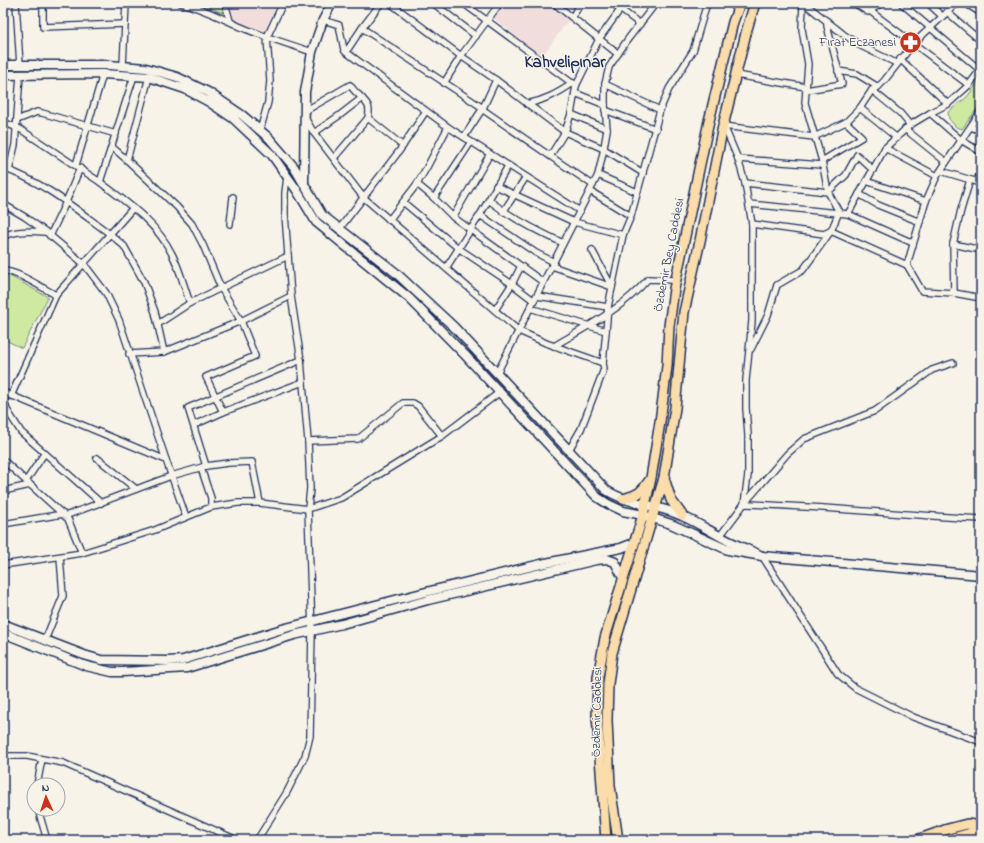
<svg xmlns="http://www.w3.org/2000/svg" width="984" height="843" font-family="'Indie Flower',sans-serif">
	<rect width="100%" height="100%" fill="#f7f3e8"/>
	<filter id="ink" filterUnits="userSpaceOnUse"><feTurbulence type="fractalNoise" baseFrequency=".025" numOctaves="2"/><feDisplacementMap in="SourceGraphic" scale="8" xChannelSelector="R" yChannelSelector="G"/><feConvolveMatrix kernelMatrix="1 2 1 2 8 2 1 2 1" color-interpolation-filters="sRGB"/></filter>
	<g filter="url(#ink)">
		<g fill="#f1dddc">
			<path d="M229,3H278L264,33L234,21Z"/>
			<path d="M502,3H550L570,18L542,56L492,17Z"/>
		</g>
		<g fill="#cfe9a0" stroke="#758c7f">
			<path d="M196,3H222L226,14L198,3Z"/>
			<path d="M981,78V103L962,129L956,127L949,119L948,112L967,97Z"/>
			<path d="M3,274H6L48,297L22,348L3,339Z"/>
		</g>
		<g fill="none" stroke-linecap="round" stroke-linejoin="round">
			<defs>
				<g id="street">
					<path d="M16,3L20,65"/>
					<path d="M43,3V27L125,24"/>
					<path d="M181,3C202,8 222,18 241,27C264,37 289,44 312,52"/>
					<path d="M225,3L230,21"/>
					<path d="M381,3L362,28L483,108"/>
					<path d="M390,3L461,56L444,83"/>
					<path d="M433,3L476,36"/>
					<path d="M463,3L576,86"/>
					<path d="M554,3L618,54"/>
					<path d="M612,3L640,24"/>
					<path d="M803,3L802,29L808,64L805,103L822,161L828,192L839,212"/>
					<path d="M804,3L843,34L861,46L896,63"/>
					<path d="M854,3L868,12L882,3"/>
					<path d="M901,3L980,70"/>
					<path d="M928,3L942,16"/>
					<path d="M965,3L981,13"/>
					<path d="M870,11L969,85"/>
					<path d="M947,12L981,41"/>
					<path d="M572,17L581,3"/>
					<path d="M323,20L339,25L344,50L346,52L448,127L580,211"/>
					<path d="M346,52L362,28"/>
					<path d="M900,59L948,104"/>
					<path d="M123,66L126,3"/>
					<path d="M838,71L857,74L878,87"/>
					<path d="M736,75L806,87"/>
					<path d="M134,76L100,182C126,202 157,223 172,254C180,269 184,287 190,303L221,288L241,321L255,356L206,377L223,412"/>
					<path d="M496,80L565,132L604,149L643,173"/>
					<path d="M605,84L660,110"/>
					<path d="M806,90L842,84L827,26V21"/>
					<path d="M872,90L900,113L910,125"/>
					<path d="M575,93L605,105"/>
					<path d="M527,104C545,100 557,94 573,83"/>
					<path d="M860,108L897,138"/>
					<path d="M482,109L550,156"/>
					<path d="M605,110L656,129"/>
					<path d="M305,111L350,85C353,89 355,92 359,95C367,104 371,105 368,118L334,158"/>
					<path d="M930,113L961,140L981,152"/>
					<path d="M571,114L607,129"/>
					<path d="M305,118L314,133L363,197L519,331L546,343L603,363L604,369L581,429L569,450"/>
					<path d="M368,118L403,146"/>
					<path d="M17,120L37,112L42,113L116,134"/>
					<path d="M3,122L20,129L100,182"/>
					<path d="M723,126L814,137L846,122L860,108L872,90L878,87L884,81L914,43L957,3"/>
					<path d="M724,126L738,159L745,183L752,224V321L746,380V408L748,435V475L744,504C823,506 902,515 981,519"/>
					<path d="M971,127L981,131"/>
					<path d="M905,129L946,162"/>
					<path d="M260,131L268,102L270,81L267,37L283,3"/>
					<path d="M314,133L340,115L362,98"/>
					<path d="M464,137L483,108L496,80L461,56L500,3"/>
					<path d="M112,147L127,160L177,207L192,224L203,245L221,288L288,256"/>
					<path d="M885,148L937,176"/>
					<path d="M738,159L822,165"/>
					<path d="M127,160L149,77"/>
					<path d="M822,161L862,137L846,122"/>
					<path d="M76,165L103,74"/>
					<path d="M3,168C45,183 74,208 110,234L56,295L11,396"/>
					<path d="M9,170L15,145L20,75"/>
					<path d="M941,171L981,183"/>
					<path d="M598,175L637,192"/>
					<path d="M866,181L926,201"/>
					<path d="M976,182L981,172"/>
					<path d="M745,183L828,192L846,175L857,155L873,170"/>
					<path d="M417,184L434,198L453,217L543,282"/>
					<path d="M593,185L550,156L565,132L571,114L576,86L599,39L625,3"/>
					<path d="M496,186L574,222L623,235"/>
					<path d="M590,191L631,216"/>
					<path d="M859,194L878,205L920,222"/>
					<path d="M434,198L471,142"/>
					<path d="M489,200C511,218 537,231 563,243"/>
					<path d="M403,202L458,248L512,284L533,300"/>
					<path d="M3,204L25,217L46,232L84,264L106,293L119,320L166,460"/>
					<path d="M749,204L848,214L913,243"/>
					<path d="M133,208L110,234L124,246L144,282L155,312L164,352"/>
					<path d="M503,212L526,177"/>
					<path d="M839,212L831,231L907,265L926,201L937,176L981,111"/>
					<path d="M848,214L885,148L910,125L930,113L948,104L969,85L981,69"/>
					<path d="M480,215L536,253L554,262"/>
					<path d="M453,217L490,154"/>
					<path d="M389,220L417,184L427,167L448,127"/>
					<path d="M230,224L233,197"/>
					<path d="M752,224L824,234L830,231"/>
					<path d="M340,228L400,150L426,111"/>
					<path d="M3,236C17,230 31,231 46,232"/>
					<path d="M50,236L66,202L80,168"/>
					<path d="M953,244L981,250"/>
					<path d="M592,250L612,287"/>
					<path d="M907,265L922,291L954,293L981,298"/>
					<path d="M552,266L612,287"/>
					<path d="M446,268L480,215L508,166"/>
					<path d="M3,271C18,271 42,288 56,295"/>
					<path d="M954,293L953,244L961,210L970,180"/>
					<path d="M537,296L608,307"/>
					<path d="M530,308L606,331L603,363"/>
					<path d="M495,310L512,284L521,266"/>
					<path d="M158,324L190,303"/>
					<path d="M606,331L608,307L623,235L631,216L660,110L669,89L693,51L707,3"/>
					<path d="M554,346C588,326 622,309 648,279L676,280"/>
					<path d="M751,349L768,315L777,285L803,270L831,231"/>
					<path d="M129,354L164,352L241,321L291,296"/>
					<path d="M497,373L598,175L603,153L607,130L605,105V84L609,67L628,39L656,3"/>
					<path d="M3,392L166,460L186,517"/>
					<path d="M4,393L5,403L7,410L21,432L101,503"/>
					<path d="M194,425L223,412L303,382"/>
					<path d="M308,441L358,439L403,403H413L418,406L442,436"/>
					<path d="M97,458L136,489"/>
					<path d="M3,460L68,519L82,553"/>
					<path d="M206,466L188,408L301,360"/>
					<path d="M201,468L211,498V507"/>
					<path d="M26,481L44,454"/>
					<path d="M3,491L30,485"/>
					<path d="M65,516L171,476L206,466L228,463L252,462L260,503"/>
					<path d="M3,524L63,514"/>
					<path d="M720,536L744,504L787,454L804,439L875,411L932,370L953,363"/>
					<path d="M762,556L838,674L855,688L913,717L981,742"/>
					<path d="M3,565L82,553L155,530L211,507L238,503H260L308,509L310,488L308,441L301,360L291,296L285,214V193L287,177"/>
					<path d="M45,640L63,596L60,557"/>
					<path d="M3,756H27L63,763L237,840"/>
					<path d="M37,785L42,759"/>
					<path d="M38,809L47,840"/>
					<path d="M257,840L287,792L305,756L310,736L312,631L308,509L341,498L442,436L500,392"/>
				</g>
				<g id="secondary">
					<path d="M3,65H109L146,68L177,77L208,92L242,115L269,138L294,167L322,215L395,272L454,327L606,490C629,505 658,504 682,516C699,523 714,534 731,542C741,547 752,551 762,556L728,550L671,524L643,515L623,511L608,504L597,497L465,355L409,298L316,222L296,189L272,155L234,119L209,102L185,89L149,77L103,74L3,75"/>
					<path d="M304,183L305,92L312,52L323,20L332,3"/>
					<path d="M762,556L981,575"/>
					<path d="M3,624L84,655L101,660L168,661L183,660L282,629L426,592L541,564L621,548L634,543"/>
					<path d="M3,633L86,666L112,672H123L187,668L294,635L342,624L428,600L596,560L607,559L615,562L623,578"/>
				</g>
				<g id="primary">
					<path d="M664,478L671,500L682,515"/>
					<path d="M623,499C638,495 641,493 649,481"/>
					<path d="M606,840L597,716L598,677L605,638L643,515L651,478L660,422L667,366L669,326L674,289L709,121L733,22L740,3"/>
					<path d="M618,840L610,786L607,720L608,684L612,653L664,478L675,408L684,312L700,241L723,126L747,29L755,3"/>
					<path d="M917,840L948,829L967,824L981,826"/>
					<path d="M946,840L981,830"/>
				</g>
			</defs>
			<use href="#street" stroke="#1b2f5e" stroke-width="8"/>
			<use href="#secondary" stroke="#1b2f5e" stroke-width="11"/>
			<use href="#primary" stroke="#1b2f5e" stroke-width="12"/>
			<use href="#street" stroke="#f7f3e8" stroke-width="5.5"/>
			<use href="#secondary" stroke="#f7f3e8" stroke-width="8"/>
			<use href="#primary" stroke="#fbddab" stroke-width="9"/>
		</g>
	</g>
	<defs>
		<symbol id="pharmacy-disc" viewBox="-11 -11 22 22"><circle r="9.5" fill="#c8321e" stroke="#f7f3e8"/><path d="M-2-6h4v4h4v4h-4v4h-4v-4h-4v-4h4Z" fill="#fff"/></symbol>
	</defs>
	<g fill-rule="evenodd">
		<use href="#pharmacy-disc" x="898" y="30" width="25" height="25"/>
	</g>
	<g text-anchor="middle" dominant-baseline="central" stroke-width="3" stroke-linejoin="round" paint-order="stroke">
		<g font-size="13" fill="#1b2f5e" stroke="#f7f3e8" text-anchor="end">
			<text x="896" y="42">Fırat Eczanesi</text>
		</g>
		<g font-size="13" fill="#1b2f5e" stroke="#f7f3e8">
			<text transform="translate(669 255) rotate(-79)">Özdemir Bey Caddesi</text>
			<text transform="translate(597 712) rotate(-89)">Özdemir Caddesi</text>
		</g>
		<g font-size="17" font-weight="bold" fill="#1b2f5e" stroke="#f7f3e8">
			<text x="565" y="62">Kahvelipınar</text>
		</g>
	</g>
	<rect width="984" height="843" fill="none" stroke="#f7f3e8" stroke-width="16"/>
	<rect x="8" y="8" width="968" height="827" fill="none" stroke="#1b2f5e" stroke-width="1.5" filter="url(#ink)"/>
	<g transform="translate(46 797) rotate(357)"><circle r="19" fill="#f7f3e8" stroke="#9fa5b1"/>
	<path d="M0-3L7 15L0 10L-7 15Z" fill="#c8321e"/>
	<text y="-6" font-size="11" font-weight="bold" text-anchor="middle" fill="#1b2f5e">N</text>
	</g>
</svg>
